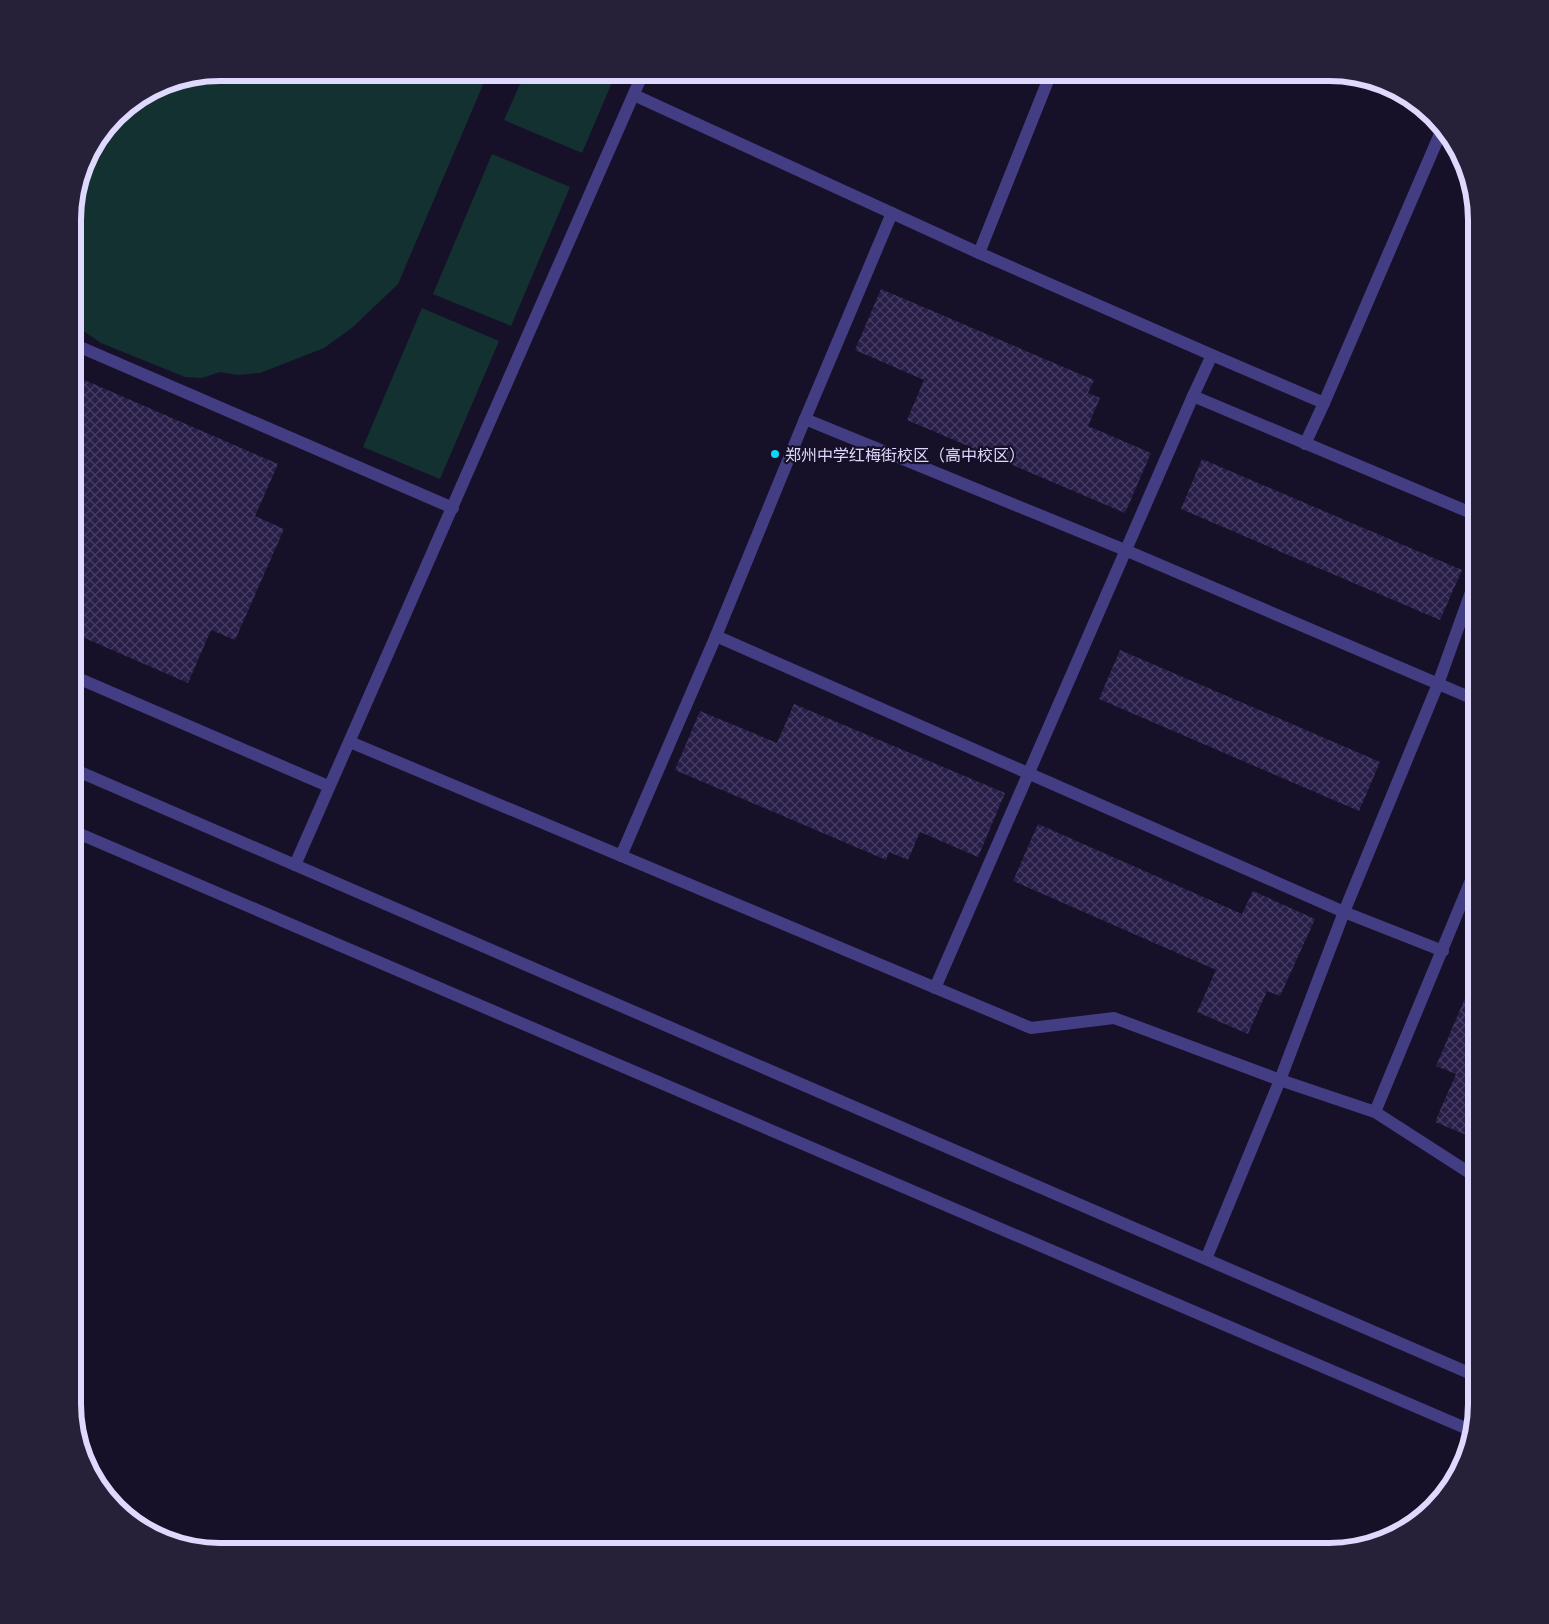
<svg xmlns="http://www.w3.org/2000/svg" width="1549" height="1624" font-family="'Exo 2','Noto Sans SC',sans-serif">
	<defs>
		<pattern id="building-cross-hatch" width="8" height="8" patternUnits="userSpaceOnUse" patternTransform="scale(1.25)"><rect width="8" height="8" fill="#281e48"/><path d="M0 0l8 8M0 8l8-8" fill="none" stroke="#473e63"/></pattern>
	</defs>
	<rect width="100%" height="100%" fill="#161128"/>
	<g fill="#143131">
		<path d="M220,73H488L398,284L353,327L324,348L260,373L238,375L220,372L202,378L185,377L101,343L73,324V210L88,155L123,109L164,84Z"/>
		<path d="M525,73H616L582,153L504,120Z"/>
		<path d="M492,154L570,187L511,326L433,294Z"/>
		<path d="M422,308L499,341L440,479L363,447Z"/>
	</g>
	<g fill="url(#building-cross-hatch)">
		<path d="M881,289L1094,380L1088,393L1100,398L1088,426L1151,453L1125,513L907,420L924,380L855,350Z"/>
		<path d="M73,375L278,464L255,516L284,529L235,640L211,630L188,683L73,633Z"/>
		<path d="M1202,459L1462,570L1440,620L1181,509Z"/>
		<path d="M1120,650L1380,762L1359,811L1099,699Z"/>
		<path d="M794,704L1005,793L978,857L920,832L908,860L889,852L886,860L675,770L700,711L777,743Z"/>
		<path d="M1038,824L1242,914L1253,891L1315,919L1280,996L1267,991L1248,1034L1197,1012L1216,970L1013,881Z"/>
		<path d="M1468,991L1476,995V1139L1435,1122L1456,1074L1436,1066Z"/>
	</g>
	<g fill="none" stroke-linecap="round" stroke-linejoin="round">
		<g stroke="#433e84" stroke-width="12">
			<path d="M634,95L979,253L1212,355L1193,396"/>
			<path d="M979,253L1051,73"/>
			<path d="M73,344L453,508"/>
			<path d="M1212,355L1324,403L1443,127"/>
			<path d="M805,419L892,213"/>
			<path d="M1305,444L1324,403"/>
			<path d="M716,636L1344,912L1438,684L1476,578"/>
			<path d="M73,676L328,786"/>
			<path d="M350,742L1031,1028L1114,1018L1280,1080L1375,1112L1476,1177"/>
			<path d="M73,769L1476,1376"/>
			<path d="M73,831L1470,1430"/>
			<path d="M621,856L716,636L805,419L1125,550L1476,700"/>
			<path d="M295,865L643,73"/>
			<path d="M935,988L1193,396L1476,515"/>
			<path d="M1375,1112L1476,868"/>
			<path d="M1206,1259L1280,1080L1344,912L1443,951"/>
		</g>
	</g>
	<circle fill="#0ed6f5" stroke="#161128" stroke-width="2" cx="775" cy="454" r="5"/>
	<g text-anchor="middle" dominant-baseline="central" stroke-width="4.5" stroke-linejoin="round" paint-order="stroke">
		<g font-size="16" fill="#dfd9fd" stroke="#161128" text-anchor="start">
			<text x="785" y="454">郑州中学红梅街校区（高中校区）</text>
		</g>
	</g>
	<path d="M0 0H1549V1624H0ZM220 81H1329A139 139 0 0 1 1468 220V1404A139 139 0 0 1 1329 1543H220A139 139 0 0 1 81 1404V220A139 139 0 0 1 220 81Z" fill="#262139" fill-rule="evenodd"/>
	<path fill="none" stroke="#dfd9fd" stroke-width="6" d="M220 81H1329A139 139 0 0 1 1468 220V1404A139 139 0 0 1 1329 1543H220A139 139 0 0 1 81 1404V220A139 139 0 0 1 220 81Z"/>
</svg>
